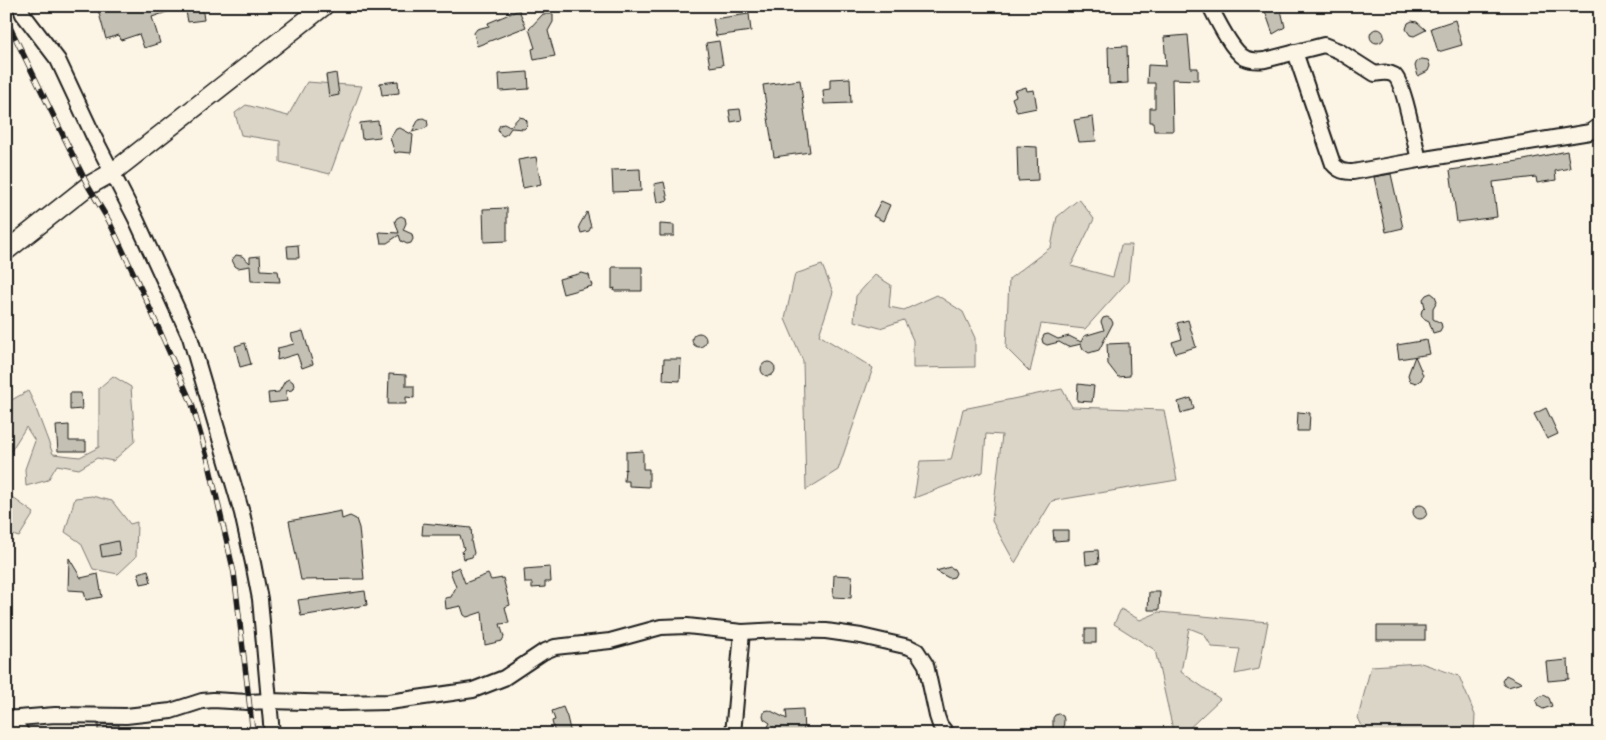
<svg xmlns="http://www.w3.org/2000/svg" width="1606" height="740" font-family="Caveat,sans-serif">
	<rect width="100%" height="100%" fill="#fcf5e5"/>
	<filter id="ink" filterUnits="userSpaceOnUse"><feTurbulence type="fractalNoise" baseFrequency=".02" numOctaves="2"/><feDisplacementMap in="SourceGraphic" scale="10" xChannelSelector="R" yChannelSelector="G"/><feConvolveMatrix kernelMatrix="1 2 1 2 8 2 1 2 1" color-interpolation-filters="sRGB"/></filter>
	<g filter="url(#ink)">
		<g fill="#dbd5c8" stroke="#7c7872">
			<path d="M307,82L362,86L330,174L280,162V141L241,135L235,113L246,105L288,116Z"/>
			<path d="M1079,199L1094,219L1071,266L1113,277L1121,245H1132L1128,281L1085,329L1041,324L1030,372L1006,348L1009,279L1051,247L1057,217Z"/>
			<path d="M822,265L833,292L819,335L873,368L838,470L806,490L803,361L785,319L795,274Z"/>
			<path d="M875,275L891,285L889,307L904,310L937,295L963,312L975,338V367L913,368V340L904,320L880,328L854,321L856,296Z"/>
			<path d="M113,376L131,387L135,441L113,461L97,458L79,469L57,465L48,480L26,486L25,469L35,441L26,427L9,454L6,462V403L28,391L33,401L53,454L80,457L99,447V388Z"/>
			<path d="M1062,389L1072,407L1164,410L1177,480L1052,501L1015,563L992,521L1002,435L986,434L983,472L914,498L920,461L951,460L963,409Z"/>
			<path d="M6,490L13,498L34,513L19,537L6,533Z"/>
			<path d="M92,496L112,501L130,524L137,522L136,557L118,574L93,569L81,543L65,532L75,498Z"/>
			<path d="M1121,609L1140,620L1159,612L1268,622L1259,669L1235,674L1240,649L1212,647L1204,634L1189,628L1181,672L1220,699L1183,734H1174L1155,650L1114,624Z"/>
			<path d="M1421,663L1459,676L1475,715L1474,734H1366L1358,718L1371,666Z"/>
		</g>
		<g fill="#c4c0b3" stroke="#1c1c1c">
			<path d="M97,6H179V8L152,17L160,43L144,48L139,34L121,40L119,35L106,39Z"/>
			<path d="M185,6H202L204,20L188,22Z"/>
			<path d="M1280,6L1285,27L1273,34L1265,11Z"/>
			<path d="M519,10L526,27L477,46L474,33L477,29L489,26L488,23Z"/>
			<path d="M543,14H553V22L548,31L555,56L534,60L532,49L535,48L529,29Z"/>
			<path d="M749,14L751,31L716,36L713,19Z"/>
			<path d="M1455,20L1462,45L1438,52L1431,28Z"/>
			<path d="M1412,21L1417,22L1426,30L1414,36L1410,35L1406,29L1408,23Z"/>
			<circle cx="1377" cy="36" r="7"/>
			<path d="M1188,35L1191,68H1198V80L1172,79L1173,131H1154L1153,122H1150V108H1155V83H1147L1148,65L1166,66L1164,37Z"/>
			<path d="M719,41L723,65L710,67L706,43Z"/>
			<path d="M1127,46L1128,83L1109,84L1108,47Z"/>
			<path d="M1422,59L1428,60L1430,66L1428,71L1418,76L1415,66L1417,61Z"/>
			<path d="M528,72L529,89L500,91L499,74Z"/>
			<path d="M336,73L339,95L329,97L326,75Z"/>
			<path d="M850,78L851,103L824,104L823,90L830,89V79Z"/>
			<path d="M800,80L810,152L774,157L763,85Z"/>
			<path d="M398,81L399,93L382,95L380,83Z"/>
			<path d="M1026,87L1027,91L1034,90L1037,108L1017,112L1012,98L1016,96L1014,91Z"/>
			<path d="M740,109L742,120L731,122L729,110Z"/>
			<path d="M519,117L524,118L527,121V126L524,129L511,128L507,134L503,136L499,133L498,129L500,125L504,124L510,127Z"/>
			<path d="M1093,117L1096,141L1079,142L1074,120Z"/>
			<path d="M423,118L427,120L428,125L426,128L412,132L419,119Z"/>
			<path d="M378,121L380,137L362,139L360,123Z"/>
			<path d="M400,128L413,135L411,153L399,152L395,153L390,138L396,129Z"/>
			<path d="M1017,146L1037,147L1038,180L1018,181Z"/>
			<path d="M1567,151L1570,168L1555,171L1556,180L1537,183L1536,177L1493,182L1497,217L1457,222L1450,170L1519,161Z"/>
			<path d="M536,157L541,184L523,188L518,160Z"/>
			<path d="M640,169L641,191L613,192L612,170Z"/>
			<path d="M1391,174L1403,228L1386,232L1374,177Z"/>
			<path d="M664,182L668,200L657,203L654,184Z"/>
			<path d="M881,201L890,205L883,221L873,216Z"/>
			<path d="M507,208V241L484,242L483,209Z"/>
			<path d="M587,212L591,227L589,231L581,233L579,226Z"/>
			<path d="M401,216L405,218L406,223L403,230L412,234L413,239L411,243L407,244L401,241L399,235L387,243H381L379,232L399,233L395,221L397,218Z"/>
			<path d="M660,224L674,225V236H660Z"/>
			<path d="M298,245L299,258H288L287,246Z"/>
			<path d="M236,255L242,256L250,263V257L260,256L261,270L278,271L280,282L251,281L250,266L238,268L235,266L232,260Z"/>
			<path d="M612,267H642V291H614L615,288L612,289Z"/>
			<path d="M582,273L589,275L592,286L563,294L559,279Z"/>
			<path d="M1431,293L1435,296L1437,301L1433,308V319L1441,323L1442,327L1440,331L1433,333L1429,321L1423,318L1421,314L1422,310L1425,307L1423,299L1426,295Z"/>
			<path d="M1107,317L1111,319L1113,323L1099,350L1089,353L1083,349L1081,344L1068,347L1059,342L1047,345L1043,343L1042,339L1044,335L1048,334L1058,339L1069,336L1081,342L1084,336L1104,330L1101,322L1103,318Z"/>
			<path d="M1188,320L1196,347L1175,353L1172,342L1182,339L1177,323Z"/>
			<path d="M303,331L313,364L302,368L297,354L277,360L278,348L294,344L291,334Z"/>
			<circle cx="699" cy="340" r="7"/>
			<path d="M1427,340L1430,354L1399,359L1397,345Z"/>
			<path d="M245,343L251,364L240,367L235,346Z"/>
			<path d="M1129,343L1130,376L1118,377L1108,364L1107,344Z"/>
			<path d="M1415,356L1423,375L1421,380L1416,383L1410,381L1408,375Z"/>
			<path d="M664,359H681L680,381L663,380Z"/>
			<circle cx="768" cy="369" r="7"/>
			<path d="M389,374L406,375V386H414V398L406,397V404H388Z"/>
			<path d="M289,379L293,382L294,386L292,390L286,391L287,401L269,403L268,393L279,392L285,381Z"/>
			<path d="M1078,384L1094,386L1092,402L1077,401Z"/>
			<path d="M70,393H81L82,409L70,410Z"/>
			<path d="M1191,398L1194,409L1181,413L1178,402Z"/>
			<path d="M1546,408L1558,434L1547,439L1534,414Z"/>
			<path d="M1298,412L1310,413L1309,431H1297Z"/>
			<path d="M69,425V441H86V451H58L56,426Z"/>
			<path d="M643,451V469H649V487L629,486V481H624L625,469L626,470V452Z"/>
			<circle cx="1420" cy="512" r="7"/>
			<path d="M341,511L342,519L350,516L356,519L359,528L364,579L301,580L289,521Z"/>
			<path d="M423,523L471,528L472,539L471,541L474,553L472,557L464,559L462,551L464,549L460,535H422Z"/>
			<path d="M1053,530H1068V540L1054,541Z"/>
			<path d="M118,541L120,554L102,557L100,545Z"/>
			<path d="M1098,550L1099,563L1086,565L1085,551Z"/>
			<path d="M69,558L81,578L98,574L102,597L86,600L84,591L68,590Z"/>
			<path d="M459,567L465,583L488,574L491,580L503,578L510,605L505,607L509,623L500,624L504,637L502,641L485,645L482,612L467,617L464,615L461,606L446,609L445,598L451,597L456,587L450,571Z"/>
			<path d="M550,567L551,582H545V587L532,588V583H525L524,569Z"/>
			<path d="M950,567L954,569L956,573L954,577L949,578L936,571Z"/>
			<path d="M148,570L151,582L141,584L138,573Z"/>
			<path d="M834,575L852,576L851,598L833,597Z"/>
			<path d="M365,591L367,605L301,616L298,600Z"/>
			<path d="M1149,592H1160L1159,610H1148Z"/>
			<rect x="1377" y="626" width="48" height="14"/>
			<rect x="1085" y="629" width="11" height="14"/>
			<path d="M1568,660L1569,679L1548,681L1546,662Z"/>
			<path d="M1506,675L1522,683L1508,687L1504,685L1502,681Z"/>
			<path d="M1544,695L1549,698L1552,706L1543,709L1538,706L1536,701L1539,697Z"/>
			<path d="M563,707L567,717L571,734H555L552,721L555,720L552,711Z"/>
			<path d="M803,709L804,734H764L770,723L764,719L763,715L765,711L769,710L787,719L786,710Z"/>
			<path d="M1059,714L1063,716L1064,720L1063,734H1053V718L1055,715Z"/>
			<path d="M98,724L119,725V731H98Z"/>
		</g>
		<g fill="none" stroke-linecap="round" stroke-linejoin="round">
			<defs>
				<g id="minor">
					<path d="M20,6L23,14L58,60L94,137L136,219L190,337L242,513L253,563L260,599L269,701L340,703L389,702L473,690L504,678L543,652L555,647L610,641L661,627L687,626L742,632L780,630L826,631L861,636L909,647L917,651L926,665L937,716L940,725L947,734"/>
					<path d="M1210,6C1217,20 1232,51 1245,58C1252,61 1258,61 1265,60L1324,45L1339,51L1375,74C1382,73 1387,71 1394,75C1404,82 1415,145 1419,160L1590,132L1600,125"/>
					<path d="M1295,52L1333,164C1339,171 1344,172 1353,172L1419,160"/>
					<path d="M11,718L22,734"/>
					<path d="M6,719L55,715L126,716L171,711L202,701L213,700L248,702L269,701L272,734"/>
					<path d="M733,734L742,632"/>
				</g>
				<path id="tertiary" d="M6,251L88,186L113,172L324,6"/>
			</defs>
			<use href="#minor" stroke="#1c1c1c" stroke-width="18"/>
			<use href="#tertiary" stroke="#1c1c1c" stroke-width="21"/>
			<use href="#minor" stroke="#fcf5e5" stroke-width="14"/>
			<use href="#tertiary" stroke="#fcf5e5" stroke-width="18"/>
			<defs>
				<path id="rail" d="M6,19L88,186L109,221L148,304L192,404L209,464L234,573L253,734"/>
			</defs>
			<use href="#rail" stroke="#1c1c1c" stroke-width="5.5"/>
			<use href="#rail" stroke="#fcf5e5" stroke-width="4" stroke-dasharray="11" stroke-linecap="butt"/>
		</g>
	</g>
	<rect width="1606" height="740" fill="none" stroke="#fcf5e5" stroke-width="25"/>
	<rect x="12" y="12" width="1581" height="715" fill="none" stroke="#1c1c1c" stroke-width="2" filter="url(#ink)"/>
</svg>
